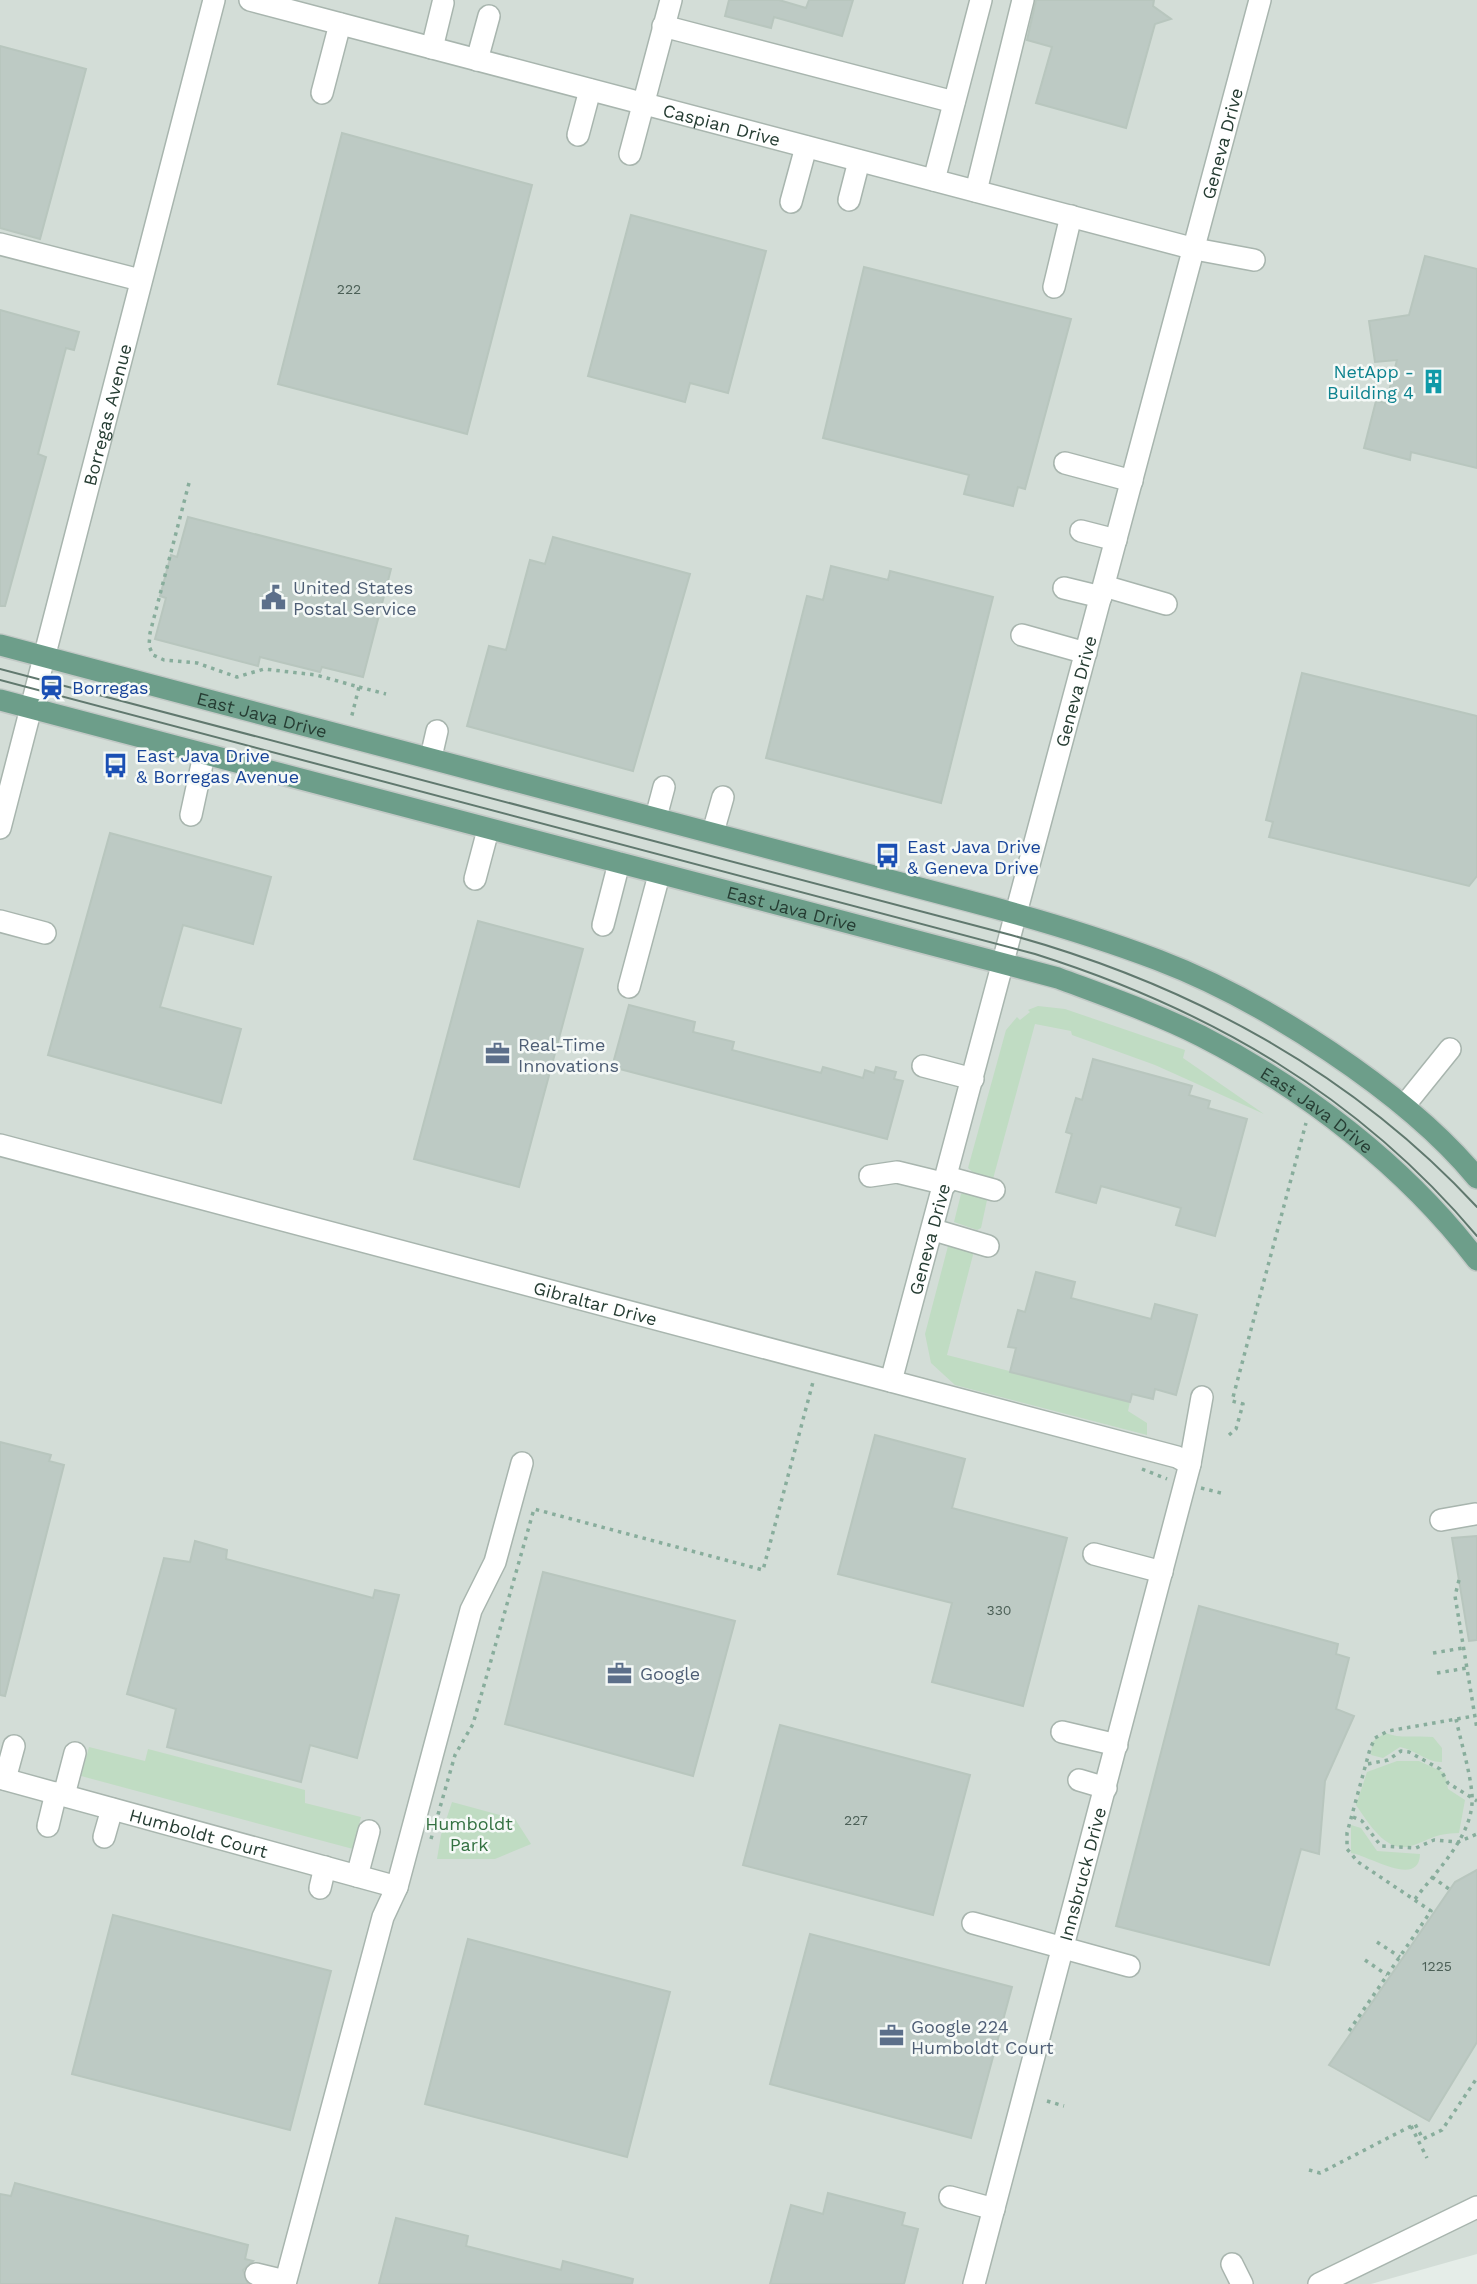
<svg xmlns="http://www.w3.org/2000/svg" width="1477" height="2284" font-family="'Work Sans',sans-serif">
	<rect width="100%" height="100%" fill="#e5ede8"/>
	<path fill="#d3ddd7" d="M0,0H1477V2254L1371,2284H0Z"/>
	<g fill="#c0dcc3">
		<path d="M1038,1006L1065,1009L1185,1050L1183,1058L1264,1114L1155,1065L1072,1035L1071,1031L1035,1024L993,1179L975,1174L968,1168L1006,1030L1017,1017L1020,1020L1030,1012L1028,1010Z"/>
		<path d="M969,1193L987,1200L981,1228L977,1230L954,1222L961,1194Z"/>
		<path d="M948,1246L974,1251L947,1355L1130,1402L1128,1411L1147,1423V1435L955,1385L931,1363L925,1334Z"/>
		<path d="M1385,1733C1401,1739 1416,1735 1433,1737L1442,1748V1762C1427,1763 1416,1750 1400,1747L1383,1758L1371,1755L1372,1742Z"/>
		<path d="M89,1747L145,1761L148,1749L305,1790V1803L361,1817L353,1849L81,1776Z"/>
		<path d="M1397,1761H1419L1445,1773L1448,1789L1465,1800L1459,1833C1432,1834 1433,1839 1411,1846C1386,1854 1368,1822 1356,1805L1367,1772Z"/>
		<path d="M452,1802L515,1819L531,1844L495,1859H437L441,1835Z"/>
		<path d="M1351,1825L1361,1828L1377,1851L1420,1854C1419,1889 1368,1855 1351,1853Z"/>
	</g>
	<g fill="#bdcac4" stroke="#b8c6be" stroke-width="2">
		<path d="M729,0H779L806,8L809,0H853L842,36L774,17L771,28L725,16Z"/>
		<path d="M1036,0H1154L1153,6L1171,19L1155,24L1126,128L1036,103L1052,47L1027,40Z"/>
		<path d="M0,46L86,69L40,239L0,228Z"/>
		<path d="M342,133L532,185L467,434L278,384Z"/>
		<path d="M631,215L766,251L728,393L690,383L685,402L588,376Z"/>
		<path d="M1425,256L1477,269V468L1411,452L1410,460L1364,448L1376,401L1386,403L1397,360L1375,362L1369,321L1409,315Z"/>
		<path d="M864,267L1071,319L1025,489L1018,487L1013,506L964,494L969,475L823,438Z"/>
		<path d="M0,310L79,332L74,350L66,348L38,454L46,457L5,606H0Z"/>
		<path d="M188,517L391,569L363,677L322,667L320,672L260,657L258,666L155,639L166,598L160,596L171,555L177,557Z"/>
		<path d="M553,537L690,574L633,771L467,726L489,646L506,650L530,560L545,564Z"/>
		<path d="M831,566L888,580L890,571L993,597L941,803L766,758L807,596L823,600Z"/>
		<path d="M1302,673L1477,716V876L1469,886L1269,837L1273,822L1266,820Z"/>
		<path d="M110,833L271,877L253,944L183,925L160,1007L241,1029L221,1103L48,1055Z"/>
		<path d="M478,921L583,949L519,1187L414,1159Z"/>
		<path d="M629,1005L695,1022L693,1032L734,1042L732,1050L821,1073L823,1067L863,1078L865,1070L874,1073L876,1067L896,1072L894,1079L903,1081L887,1139L612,1067Z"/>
		<path d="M1093,1059L1192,1086L1189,1095L1210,1101L1208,1108L1247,1119L1215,1236L1176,1225L1181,1208L1101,1186L1096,1203L1056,1192L1072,1134L1066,1132L1076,1098L1082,1100Z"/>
		<path d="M1036,1272L1075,1282L1071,1298L1151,1319L1155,1304L1197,1315L1176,1395L1155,1389L1153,1399L1132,1394L1130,1402L1010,1372L1016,1348L1008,1347L1018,1310L1025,1312Z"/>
		<path d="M875,1435L965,1459L952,1508L1067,1538L1023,1706L932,1682L952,1603L838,1574Z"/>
		<path d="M0,1442L51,1455L49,1461L64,1465L5,1696L0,1695Z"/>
		<path d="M1477,1536V1640L1469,1641L1452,1538Z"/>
		<path d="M195,1541L227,1550L226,1559L373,1598L375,1590L399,1595L357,1758L310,1745L301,1782L167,1747L176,1709L127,1694L164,1558L190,1562Z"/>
		<path d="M543,1572L735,1621L693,1776L505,1724Z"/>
		<path d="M1199,1606L1338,1644L1336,1654L1349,1658L1336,1709L1354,1716L1325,1781L1319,1854L1301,1849L1269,1965L1116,1926Z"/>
		<path d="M780,1725L970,1775L933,1915L743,1865Z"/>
		<path d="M1477,1870V2042L1429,2121L1329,2065L1455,1882Z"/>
		<path d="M113,1915L331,1971L290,2130L72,2074Z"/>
		<path d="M810,1934L1012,1987L971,2138L770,2084Z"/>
		<path d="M468,1939L670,1992L627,2157L425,2104Z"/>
		<path d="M15,2183L248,2245L245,2259L253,2261L243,2270L248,2284H0V2194L11,2196Z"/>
		<path d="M828,2193L905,2213L902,2225L918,2229L904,2284H770L791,2205L823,2214Z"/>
		<path d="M396,2218L468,2236L466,2246L561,2270L563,2261L633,2279L632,2284H379Z"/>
	</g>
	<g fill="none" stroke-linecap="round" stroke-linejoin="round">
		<defs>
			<g id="minor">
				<path id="s1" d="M250,0L1195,249L1254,260"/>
				<path d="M663,26L954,102"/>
				<path d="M432,48L443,3"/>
				<path d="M477,60L489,16"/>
				<path d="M322,93L340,24"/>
				<path d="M578,135L590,90"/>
				<path d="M630,154L671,0"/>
				<path d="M934,180L981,0"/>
				<path d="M976,191L1023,0"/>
				<path d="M849,200L859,161"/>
				<path d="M791,202L806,147"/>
				<path d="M0,244L140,280"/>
				<path d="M1054,287L1071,216"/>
				<path d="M1065,463L1132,481"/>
				<path d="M1081,531L1116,540"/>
				<path d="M1104,586L1166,604"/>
				<path d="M1064,588L1101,597"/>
				<path d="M1022,635L1086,653"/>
				<path d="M431,757L437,731"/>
				<path d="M191,815L204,755"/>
				<path d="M656,817L664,787"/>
				<path id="s2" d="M0,828L214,0"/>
				<path d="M713,832L723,797"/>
				<path d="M475,879L488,830"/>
				<path d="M0,921L45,933"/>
				<path d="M603,925L619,863"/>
				<path d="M629,987L659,875"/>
				<path d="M923,1066L973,1079"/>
				<path d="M1404,1106L1450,1049"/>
				<path id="s3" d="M0,1145L1177,1457L1190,1464"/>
				<path d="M870,1176L897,1172L946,1184"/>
				<path d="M947,1177L994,1190"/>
				<path d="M934,1230L988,1246"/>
				<path id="s4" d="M891,1381L1260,0"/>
				<path d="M1441,1520L1475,1514"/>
				<path d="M1094,1554L1162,1572"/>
				<path d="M1062,1732L1117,1745"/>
				<path id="s5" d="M0,1778L397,1887"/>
				<path d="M5,1779L14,1746"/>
				<path d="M1079,1780L1106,1788"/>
				<path d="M64,1795L75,1753"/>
				<path d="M48,1826L56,1793"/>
				<path d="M104,1837L112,1809"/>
				<path d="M357,1876L369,1831"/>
				<path d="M320,1888L325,1867"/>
				<path d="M973,1923L1129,1966"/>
				<path d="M950,2197L994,2209"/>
				<path d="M1232,2264L1242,2284"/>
				<path d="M256,2274L285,2281"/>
				<path d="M285,2284L383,1917L397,1887L471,1610L495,1562L522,1463"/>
				<path id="s6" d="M974,2284L1190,1464L1202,1397"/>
				<path d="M1319,2284L1477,2207"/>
			</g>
			<g id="major">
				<path id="s7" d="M0,645L965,900C1030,917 1095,936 1158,960C1263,1000 1406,1092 1477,1178"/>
				<path id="s8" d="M0,700L1058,978C1106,996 1155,1013 1201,1036C1305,1089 1406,1167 1477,1260"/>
			</g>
		</defs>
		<use href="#minor" stroke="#a8b5ae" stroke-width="24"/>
		<use href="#major" stroke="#c2c9c6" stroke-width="24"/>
		<g stroke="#88ad9c" stroke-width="3.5" stroke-dasharray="3.5 5" stroke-linecap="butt">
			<path d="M189,483L150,633L149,646L153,655L164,660L197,663L237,677L264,669L316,675L359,687L351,719"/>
			<path d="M359,687L386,694"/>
			<path d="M1229,1435L1236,1429L1243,1404L1232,1401L1306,1123"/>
			<path d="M1142,1469L1167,1479"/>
			<path d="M1201,1488L1221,1493"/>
			<path d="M1459,1580L1455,1596L1477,1729"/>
			<path d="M1433,1653L1463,1648"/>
			<path d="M1437,1673L1467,1668"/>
			<path d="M1368,1764L1388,1760L1401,1751L1409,1752L1440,1769L1448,1783L1477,1801"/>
			<path d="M1353,1817L1362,1821L1381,1846L1416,1848L1434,1840L1458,1842L1477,1834"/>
			<path d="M431,1839L455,1755L473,1724L534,1509L763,1570L813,1382"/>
			<path d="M1432,1877L1449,1889"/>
			<path d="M1415,1899C1437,1870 1475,1834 1472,1795C1470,1770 1461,1743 1456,1719"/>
			<path d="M1377,1942L1400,1957"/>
			<path d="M1365,1960L1387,1975"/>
			<path d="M1349,2031L1431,1911L1358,1862L1347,1849V1833L1370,1749L1375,1738L1388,1731L1474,1716"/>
			<path d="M1047,2101L1064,2106"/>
			<path d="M1411,2126L1427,2158"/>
			<path d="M1309,2170L1320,2173L1415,2124L1423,2139L1442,2130L1477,2078"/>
		</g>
		<use href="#minor" stroke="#fff" stroke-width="21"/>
		<use href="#major" stroke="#6d9e8a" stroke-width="21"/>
		<g stroke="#60786e" stroke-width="2">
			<path d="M0,669L1011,935C1188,984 1351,1071 1477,1207"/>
			<path d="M0,680L1035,954C1209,1009 1358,1095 1477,1236"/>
		</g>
	</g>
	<defs>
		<symbol id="building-bare" viewBox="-9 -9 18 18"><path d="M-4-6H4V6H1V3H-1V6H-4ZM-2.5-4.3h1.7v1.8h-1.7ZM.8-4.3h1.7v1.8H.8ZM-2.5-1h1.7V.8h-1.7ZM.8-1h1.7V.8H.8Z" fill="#0f9aa8" stroke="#f5f9f7" stroke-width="2.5" paint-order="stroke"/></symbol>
		<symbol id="civic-bare" viewBox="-9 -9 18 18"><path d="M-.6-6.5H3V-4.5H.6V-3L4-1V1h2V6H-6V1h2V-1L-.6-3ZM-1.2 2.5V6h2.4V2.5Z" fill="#5c6f8a" stroke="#f5f9f7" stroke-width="2.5" paint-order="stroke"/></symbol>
		<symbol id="station-bare" viewBox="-9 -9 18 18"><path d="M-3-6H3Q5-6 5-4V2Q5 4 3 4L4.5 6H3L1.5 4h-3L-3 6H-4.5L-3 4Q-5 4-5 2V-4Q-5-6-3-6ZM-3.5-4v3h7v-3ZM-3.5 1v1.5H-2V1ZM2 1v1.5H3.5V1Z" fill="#1a4fb4" stroke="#f5f9f7" stroke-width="2.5" paint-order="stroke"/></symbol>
		<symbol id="bus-bare" viewBox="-9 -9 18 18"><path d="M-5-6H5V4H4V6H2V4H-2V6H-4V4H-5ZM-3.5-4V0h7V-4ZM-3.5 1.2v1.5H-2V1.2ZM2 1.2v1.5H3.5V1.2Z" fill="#1a4fb4" stroke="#f5f9f7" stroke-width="2.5" paint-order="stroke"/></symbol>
		<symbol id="office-bare" viewBox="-9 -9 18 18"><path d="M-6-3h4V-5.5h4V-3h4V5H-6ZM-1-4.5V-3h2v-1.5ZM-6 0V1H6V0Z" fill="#5c6f8a" stroke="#f5f9f7" stroke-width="2.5" paint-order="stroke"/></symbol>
	</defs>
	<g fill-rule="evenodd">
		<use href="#building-bare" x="1416" y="364" width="35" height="35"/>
		<use href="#civic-bare" x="256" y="580" width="35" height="35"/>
		<use href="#station-bare" x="34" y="670" width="35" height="35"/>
		<use href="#bus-bare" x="98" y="748" width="35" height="35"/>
		<use href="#bus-bare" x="870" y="838" width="35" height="35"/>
		<use href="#office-bare" x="480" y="1036" width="35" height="35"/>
		<use href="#office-bare" x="602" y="1656" width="35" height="35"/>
		<use href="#office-bare" x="874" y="2018" width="35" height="35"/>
	</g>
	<g text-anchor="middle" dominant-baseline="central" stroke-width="5" stroke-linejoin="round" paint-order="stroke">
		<g font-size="14" fill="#4c6057">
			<text x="349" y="289">222</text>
			<text x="999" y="1610">330</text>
			<text x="856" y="1820">227</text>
			<text x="1437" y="1966">1225</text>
		</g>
		<g font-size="18" fill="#263d33" stroke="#f5f9f7">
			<text stroke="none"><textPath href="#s1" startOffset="488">Caspian Drive</textPath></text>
			<text stroke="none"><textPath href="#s4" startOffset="1281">Geneva Drive</textPath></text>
			<text stroke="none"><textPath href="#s2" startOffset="427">Borregas Avenue</textPath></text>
			<text stroke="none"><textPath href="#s4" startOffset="714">Geneva Drive</textPath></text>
			<text stroke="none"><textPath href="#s7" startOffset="271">East Java Drive</textPath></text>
			<text stroke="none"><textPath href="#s8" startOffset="819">East Java Drive</textPath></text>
			<text stroke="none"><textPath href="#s8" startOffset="1386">East Java Drive</textPath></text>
			<text stroke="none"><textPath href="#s4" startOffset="147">Geneva Drive</textPath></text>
			<text stroke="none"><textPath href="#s3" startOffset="616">Gibraltar Drive</textPath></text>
			<text stroke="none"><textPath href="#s5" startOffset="206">Humboldt Court</textPath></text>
			<text stroke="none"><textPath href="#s6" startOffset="424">Innsbruck Drive</textPath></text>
		</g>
		<g font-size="18" fill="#0d838f" stroke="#f5f9f7" text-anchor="end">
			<text x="1414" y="371">NetApp -<tspan x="1414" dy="21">Building 4</tspan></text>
		</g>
		<g font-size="18" fill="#4e5e75" stroke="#f5f9f7" text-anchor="start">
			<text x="293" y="587">United States<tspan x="293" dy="21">Postal Service</tspan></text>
			<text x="518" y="1044">Real-Time<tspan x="518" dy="21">Innovations</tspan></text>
			<text x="640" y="1673">Google</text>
			<text x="911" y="2026">Google 224<tspan x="911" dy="21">Humboldt Court</tspan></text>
		</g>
		<g font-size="18" fill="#164399" stroke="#f5f9f7" text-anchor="start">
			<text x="72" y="687">Borregas</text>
			<text x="136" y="755">East Java Drive<tspan x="136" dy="21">&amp; Borregas Avenue</tspan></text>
			<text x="907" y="846">East Java Drive<tspan x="907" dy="21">&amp; Geneva Drive</tspan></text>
		</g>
		<g font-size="18" fill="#337141" stroke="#f5f9f7">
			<text x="469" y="1823">Humboldt<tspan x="469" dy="21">Park</tspan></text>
		</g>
	</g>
</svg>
